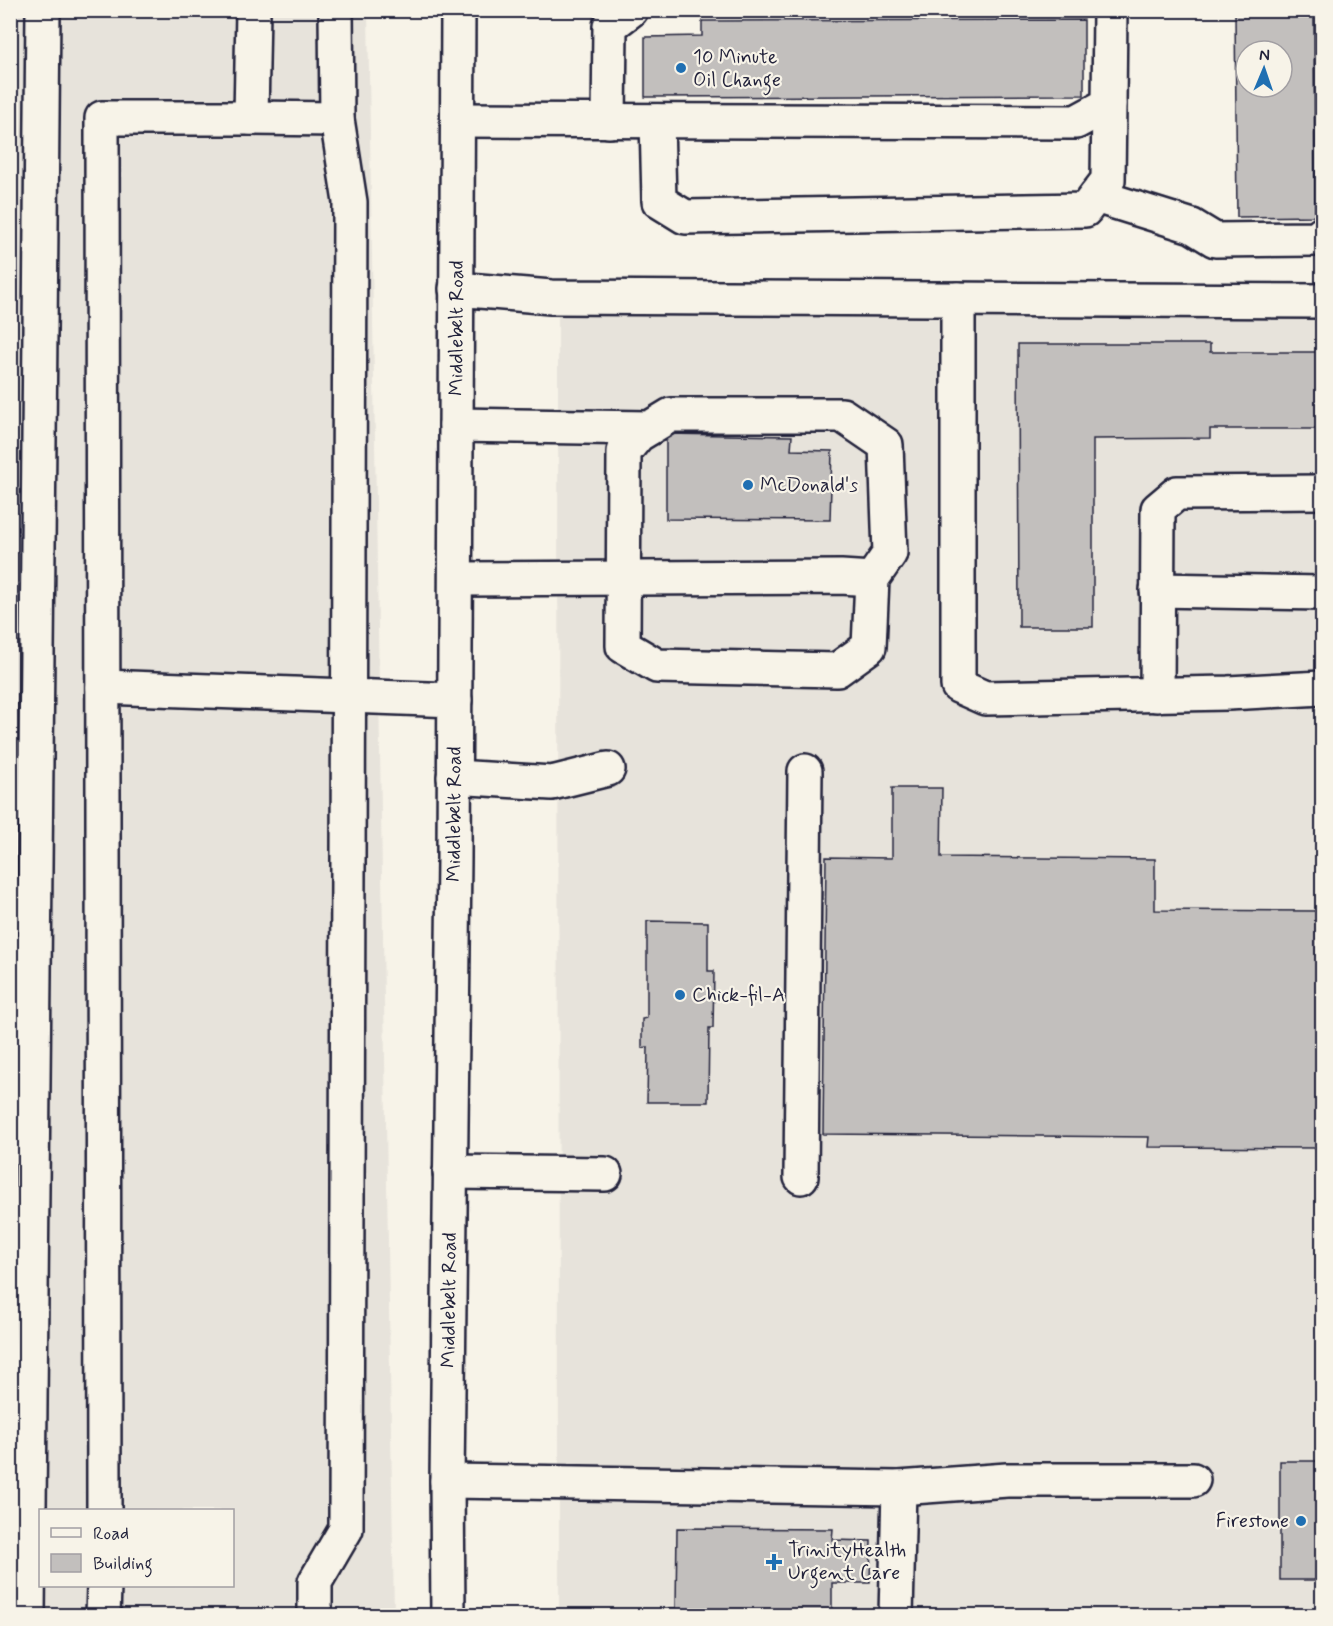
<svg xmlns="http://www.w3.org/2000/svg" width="1333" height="1626" font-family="Mynerve,sans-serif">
	<rect width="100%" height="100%" fill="#f7f3e8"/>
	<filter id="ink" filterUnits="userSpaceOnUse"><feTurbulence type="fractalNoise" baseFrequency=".0167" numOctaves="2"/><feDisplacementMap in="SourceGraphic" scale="12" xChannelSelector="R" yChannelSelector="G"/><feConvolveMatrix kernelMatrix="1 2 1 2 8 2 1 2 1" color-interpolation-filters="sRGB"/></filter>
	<g filter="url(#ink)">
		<g fill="#e7e3db" fill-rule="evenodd">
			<path d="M11,11H368L394,1615L11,1616ZM40,1510H232V1586H40Z"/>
			<path d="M1322,314V1615H559L558,315Z"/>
		</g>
		<g fill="#c2bfbd" stroke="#22223b" stroke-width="1.5" fill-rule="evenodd">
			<path d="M1314,12L1315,216L1237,217L1235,13ZM1246,51H1282V87H1246Z"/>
			<path d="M1084,20V95L645,97V37L702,36V21Z"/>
			<path d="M1018,344H1210V352H1322V429H1210V438L1093,439V627H1019Z"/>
			<path d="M666,434L792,436L791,450L832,451L830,520L666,519Z"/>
			<path d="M892,788H942L941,857L1155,859V910L1322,911V1148L1148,1147L1149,1137L823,1134L826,857L892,858Z"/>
			<path d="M647,921L708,922V971H714L713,1028H709L708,1102H647L648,1047L642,1048V1019L647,1018Z"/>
			<rect x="1280" y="1461" width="42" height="119"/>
			<path d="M677,1528L833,1529L832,1540L871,1541L870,1583H832V1616H669V1608H676Z"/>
		</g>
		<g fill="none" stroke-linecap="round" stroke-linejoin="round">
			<defs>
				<g id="minor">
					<path d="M251,118L337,119"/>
					<path d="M458,120L1076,122L1109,104L1110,10"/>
					<path d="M609,121L610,26L631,10"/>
					<path d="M657,121L659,201L685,217L1085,210L1108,180L1109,104"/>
					<path d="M1096,196L1192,226L1215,240L1317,239L1322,234"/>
					<path d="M456,289L551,297L1322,301"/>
					<path d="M958,299V686L985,698L1228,693L1322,688"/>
					<path d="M671,415H842L886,445L890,553L872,579L869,647L837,670L657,666L623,646L624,452L638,435Z"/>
					<path d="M456,425L649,428"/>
					<path d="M456,579L841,577L872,579"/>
					<path d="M1157,590L1322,593"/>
					<path d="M103,687L455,700"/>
					<path d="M1157,695L1158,509L1177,493L1322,492"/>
					<path d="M454,777L552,783L608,769"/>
					<path d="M450,1172L605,1174"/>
					<path d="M801,1177L805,771"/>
					<path d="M447,1481L899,1488L1007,1480H1193"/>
					<path d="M104,1510L102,118H251L253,10"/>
					<path d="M28,1616L43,10"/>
					<path d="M103,1616L104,1586"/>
					<path d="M315,1616V1582L346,1529L350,202L337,119L336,10"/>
					<path d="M896,1616L899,1488"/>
				</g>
				<g id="major">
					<path id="s1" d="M448,1616L447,1481L454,858L458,10"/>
				</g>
			</defs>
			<use href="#minor" stroke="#22223b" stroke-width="38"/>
			<use href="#major" stroke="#22223b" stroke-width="38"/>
			<use href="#minor" stroke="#f7f3e8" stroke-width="33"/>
			<use href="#major" stroke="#f7f3e8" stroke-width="33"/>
		</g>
	</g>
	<g fill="#1f6fb2" stroke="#f7f3e8" stroke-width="2">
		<circle cx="681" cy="68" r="6"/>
		<circle cx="748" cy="485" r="6"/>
		<circle cx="680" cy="995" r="6"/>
		<circle cx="1301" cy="1521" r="6"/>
		<path d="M771 1553h6v6h6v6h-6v6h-6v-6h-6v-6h6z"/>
	</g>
	<g text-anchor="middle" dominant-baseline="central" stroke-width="4.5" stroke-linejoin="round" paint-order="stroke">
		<g font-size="20" fill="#22223b" stroke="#f7f3e8" text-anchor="start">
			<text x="693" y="57">10 Minute<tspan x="693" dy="23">Oil Change</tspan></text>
			<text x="760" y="485">McDonald's</text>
			<text x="692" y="995">Chick-fil-A</text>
			<text x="1289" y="1521" text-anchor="end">Firestone</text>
			<text x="788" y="1550">TrinityHealth<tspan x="788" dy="23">Urgent Care</tspan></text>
		</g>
		<g font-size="20" fill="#22223b" stroke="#f7f3e8">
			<text stroke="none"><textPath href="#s1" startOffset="1288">Middlebelt Road</textPath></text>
			<text stroke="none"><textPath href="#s1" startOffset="802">Middlebelt Road</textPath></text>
			<text stroke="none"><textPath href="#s1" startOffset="316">Middlebelt Road</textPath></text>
		</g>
	</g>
	<rect width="1333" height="1626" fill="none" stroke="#f7f3e8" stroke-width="36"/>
	<rect x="18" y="18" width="1297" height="1590" fill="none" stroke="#22223b" stroke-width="2" filter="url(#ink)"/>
	<rect x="39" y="1509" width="195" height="78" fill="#f7f3e8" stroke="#a29fa3" stroke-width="1.5"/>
	<rect x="51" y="1528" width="30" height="9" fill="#f7f3e8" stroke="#a29fa3" stroke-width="1.5"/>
	<text x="93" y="1539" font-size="18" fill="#22223b">Road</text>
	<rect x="51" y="1554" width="30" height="18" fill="#c2bfbd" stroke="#a29fa3" stroke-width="1.5"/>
	<text x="93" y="1569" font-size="18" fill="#22223b">Building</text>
	<g transform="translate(1264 69) rotate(2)"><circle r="28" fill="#f7f3e8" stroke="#a29fa3" stroke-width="1.5"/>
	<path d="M0-4.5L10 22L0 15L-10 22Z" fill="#1f6fb2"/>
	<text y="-9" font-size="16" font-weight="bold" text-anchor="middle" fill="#22223b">N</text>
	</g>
</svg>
